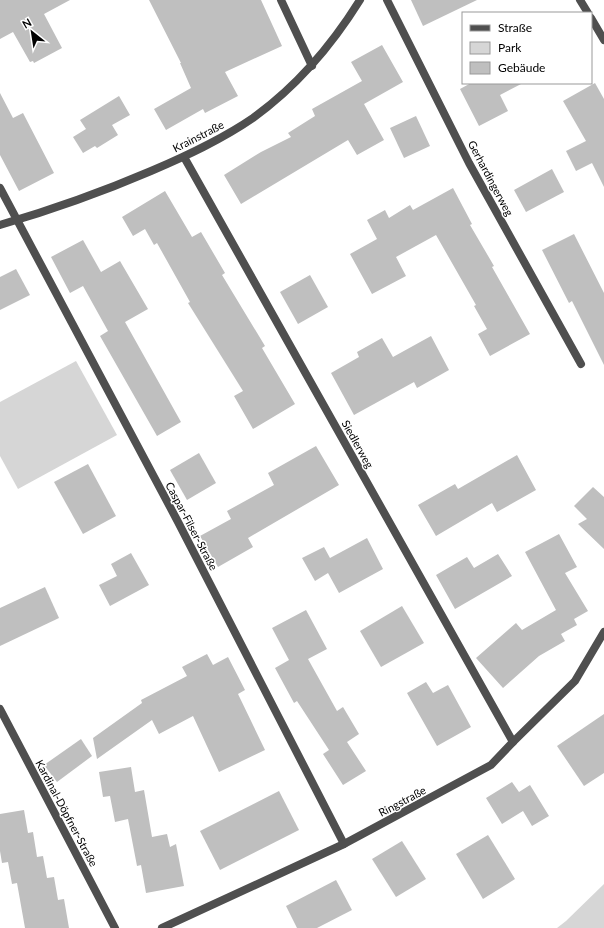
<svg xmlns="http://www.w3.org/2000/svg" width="604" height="928" font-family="Lato,sans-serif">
	<rect width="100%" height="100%" fill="#fff"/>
	<g fill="#d6d6d6">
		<path d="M76,361L117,435L18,489L0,456V402Z"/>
		<path d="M604,884V928H557L566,921Z"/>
	</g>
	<g fill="#bfbfbf">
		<path d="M0,0H70L44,14L62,48L34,63L33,61L30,62L13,32L0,39Z"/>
		<path d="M149,0H261L282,46L225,72L238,96L205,113L203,109L166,130L154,109L191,88L180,63H181Z"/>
		<path d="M411,0H477L423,26Z"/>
		<path d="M382,45L403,82L364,104L384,140L357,155L348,140L241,204L224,175L261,152L291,137L288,133L315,116L312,109L362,81L351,62Z"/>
		<path d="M471,83H523L500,95L508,111L479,126L460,89Z"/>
		<path d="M595,83L604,99V187L592,163L576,171L566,151L586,141L563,101Z"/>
		<path d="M0,93L13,118L23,113L54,173L19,191L0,155Z"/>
		<path d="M119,96L130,115L112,125L118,135L97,148L95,146L83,153L73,137L86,129L80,120Z"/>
		<path d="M416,116L430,146L404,158L390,128Z"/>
		<path d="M552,169L564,192L526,212L514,190Z"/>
		<path d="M453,188L472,224L470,225L494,266L492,267L530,334L490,356L478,334L487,329L474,306L476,305L436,235L396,257L406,276L372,294L350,254L377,239L367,220L385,210L389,218L410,205L413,210Z"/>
		<path d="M165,191L192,237L201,232L225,273L222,275L265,346L262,348L295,404L253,429L234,396L243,391L188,303L190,302L157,243L154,245L145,229L133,236L122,217Z"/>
		<path d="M574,234L604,293V365L572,301L569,303L542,250Z"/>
		<path d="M83,240L101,272L120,261L148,309L125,322L181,422L157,436L100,336L108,331L83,286L70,293L51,257Z"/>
		<path d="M16,269L30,295L0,310V277Z"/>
		<path d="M310,275L328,307L298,324L280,292Z"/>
		<path d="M431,336L449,370L417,388L414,382L354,415L331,373L359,357L357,352L382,338L393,357Z"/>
		<path d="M316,446L339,485L248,538L253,547L218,567L200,536L231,519L227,511L274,485L268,473Z"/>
		<path d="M199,453L216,483L187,500L170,470Z"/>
		<path d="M517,455L536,490L497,512L492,503L436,536L418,505L455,484L458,489Z"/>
		<path d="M88,464L116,516L83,534L54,482Z"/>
		<path d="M593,487L604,497V549L578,524L587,519L574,506Z"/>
		<path d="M559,534L577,567L565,573L588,611L574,619L577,625L561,634L565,641L539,656L503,688L476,658L516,623L522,630L556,610L525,552Z"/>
		<path d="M367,538L383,569L339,593L328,573L315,581L302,558L324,547L330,558Z"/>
		<path d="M131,553L149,585L110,606L99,585L117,576L111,564Z"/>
		<path d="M498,554L512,576L455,609L436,575L467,557L474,568Z"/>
		<path d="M45,587L59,618L0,646V608Z"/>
		<path d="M402,606L424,643L381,667L360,631Z"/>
		<path d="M306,610L327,649L308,659L337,711L343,707L359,734L347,742L366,771L343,785L323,754L329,750L297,701L294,703L275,668L289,660L272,628Z"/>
		<path d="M207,654L213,665L228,657L245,690L238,694L265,750L219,772L193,716L159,734L152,720L97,759L93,738L142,703L141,700L187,676L182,667Z"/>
		<path d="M426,682L433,693L448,685L471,727L437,746L407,693Z"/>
		<path d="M604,714V773L584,786L557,746Z"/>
		<path d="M81,739L92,756L57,782L44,765Z"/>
		<path d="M131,767L135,792L144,790L152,837L167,834L170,847L176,844L184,886L146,893L141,865L137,866L128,819L115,822L110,796L103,797L99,772Z"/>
		<path d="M512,782L519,792L530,785L549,816L532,826L523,811L502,824L486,798Z"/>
		<path d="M279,791L299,830L220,870L200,831Z"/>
		<path d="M24,810L28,833L33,832L37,857L43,856L47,878L54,877L58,900L64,899L69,928H25L17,883L12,884L8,862L2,863L0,851V814Z"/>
		<path d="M488,835L515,879L483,899L456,854Z"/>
		<path d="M402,841L426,879L396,897L372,859Z"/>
		<path d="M336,880L352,910L317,928H297L286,906Z"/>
	</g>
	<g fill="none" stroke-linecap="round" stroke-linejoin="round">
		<g stroke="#4f4f4f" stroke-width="8">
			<path d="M281,0L312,66"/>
			<path d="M387,0L469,163L581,364"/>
			<path d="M580,0L588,13"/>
			<path d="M591,18L604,40"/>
			<path d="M184,157L513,742"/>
			<path d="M0,188L177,520L344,844"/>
			<path d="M0,225C51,210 102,192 151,171C186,156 221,140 253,118C296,87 332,45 360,0"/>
			<path d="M0,709L115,928"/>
			<path d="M162,928L344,844L491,765L513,742L575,681L604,632"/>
		</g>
	</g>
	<g text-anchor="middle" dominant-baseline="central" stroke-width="3" stroke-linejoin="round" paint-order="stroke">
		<g font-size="11" fill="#000" stroke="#fff">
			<text transform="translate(198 136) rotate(-27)">Krainstraße</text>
			<text transform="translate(491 178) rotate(62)">Gerhardingerweg</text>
			<text transform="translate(358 444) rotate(61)">Siedlerweg</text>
			<text transform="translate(192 526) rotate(62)">Caspar-Filser-Straße</text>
			<text transform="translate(402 801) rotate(-28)">Ringstraße</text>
			<text transform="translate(67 813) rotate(62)">Kardinal-Döpfner-Straße</text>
		</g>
	</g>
	<rect x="462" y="12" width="130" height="72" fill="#ffffff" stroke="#999999"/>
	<rect x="470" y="25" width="20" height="6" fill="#4f4f4f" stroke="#999999"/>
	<text x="498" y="32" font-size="12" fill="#000000">Straße</text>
	<rect x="470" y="42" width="20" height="12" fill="#d6d6d6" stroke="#999999"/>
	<text x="498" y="52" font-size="12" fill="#000000">Park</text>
	<rect x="470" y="62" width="20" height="12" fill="#bfbfbf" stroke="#999999"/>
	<text x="498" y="72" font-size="12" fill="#000000">Gebäude</text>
	<g transform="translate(32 32) rotate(330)" stroke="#ffffff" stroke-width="3" paint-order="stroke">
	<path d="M0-3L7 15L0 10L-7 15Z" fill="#000000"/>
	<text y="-6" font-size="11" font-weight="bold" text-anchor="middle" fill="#000000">N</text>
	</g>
</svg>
